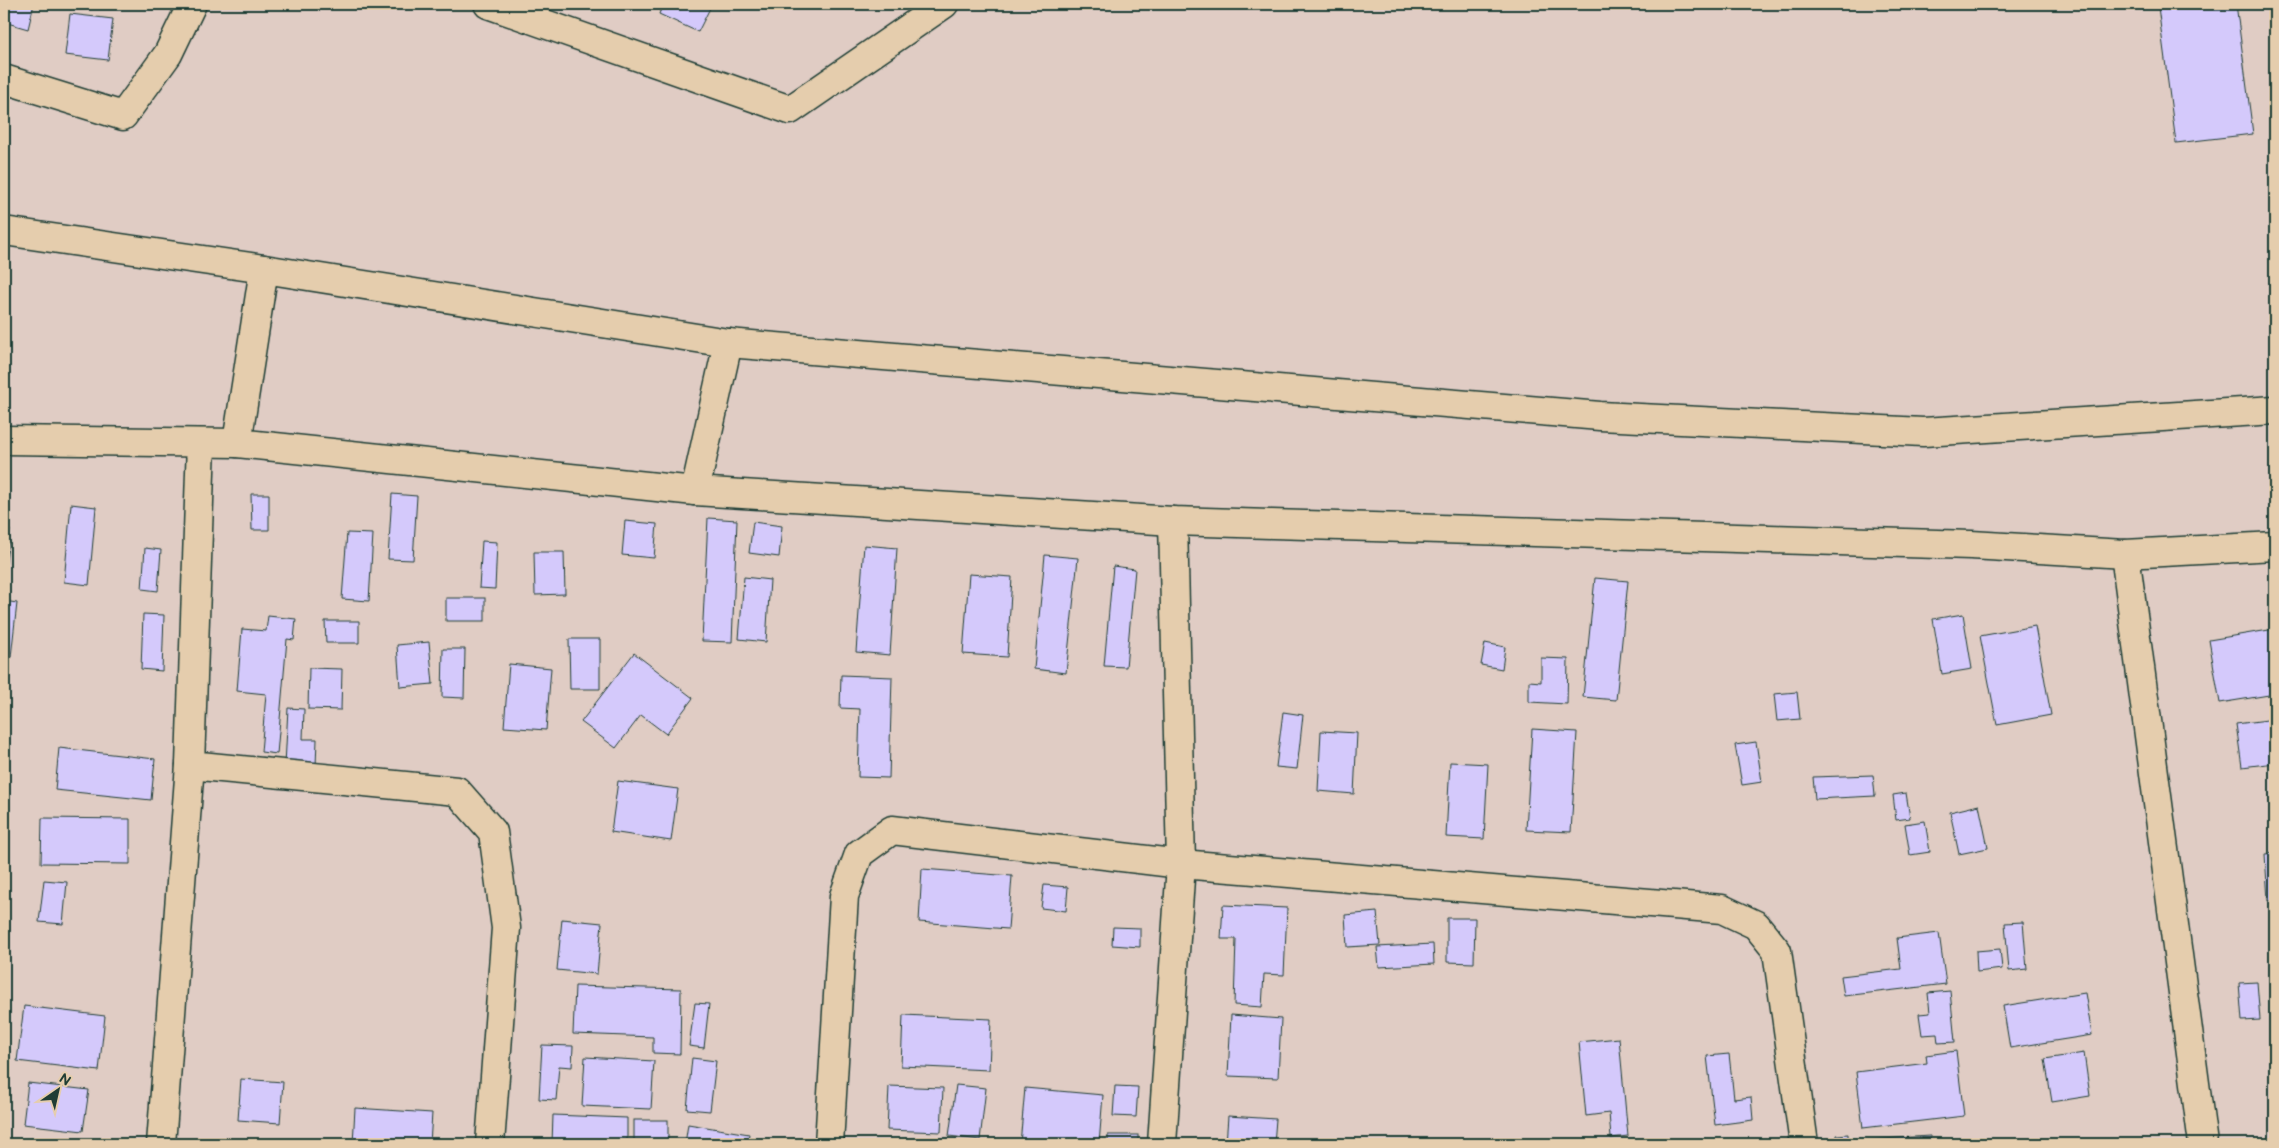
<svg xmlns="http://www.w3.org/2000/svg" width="2279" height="1148" font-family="'Balsamiq Sans',sans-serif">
	<rect width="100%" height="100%" fill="#e0ccc4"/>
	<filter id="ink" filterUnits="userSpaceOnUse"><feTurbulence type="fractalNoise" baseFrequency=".02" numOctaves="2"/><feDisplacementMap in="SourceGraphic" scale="10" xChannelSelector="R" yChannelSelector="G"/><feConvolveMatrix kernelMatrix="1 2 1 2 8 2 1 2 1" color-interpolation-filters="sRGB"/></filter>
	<g filter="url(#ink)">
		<g fill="#d4c9fb" stroke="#1f3d34">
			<path d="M9,4H34L28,29L4,22Z"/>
			<path d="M663,4H712L698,32L659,14Z"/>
			<path d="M2185,4H2236L2253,134L2176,143L2158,7Z"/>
			<path d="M70,14L113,19L108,60L65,55Z"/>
			<path d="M251,494H269V530H252Z"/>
			<path d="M392,494L417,496L413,560L388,559Z"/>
			<path d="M71,504L96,507L89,585L64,582Z"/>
			<path d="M708,518L737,520L732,642L702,641Z"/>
			<path d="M625,521L657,524L654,558L622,555Z"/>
			<path d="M753,522L782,526L779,557L749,553Z"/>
			<path d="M4,530H10L4,577Z"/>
			<path d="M347,533L373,534L369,601L342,599Z"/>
			<path d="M482,541L497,542L495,589L479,588Z"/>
			<path d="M864,545L897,548L890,655L856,652Z"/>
			<path d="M145,548L161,550L158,591L142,589Z"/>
			<path d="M534,552H564L565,594L535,595Z"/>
			<path d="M1045,555L1078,558L1066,673L1034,669Z"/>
			<path d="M1113,566L1135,569L1126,667L1104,666Z"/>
			<path d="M969,574L1012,577L1007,657L963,654Z"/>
			<path d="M744,577L770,580L766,642L739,639Z"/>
			<path d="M1595,578L1628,581L1616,700L1583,697Z"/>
			<rect x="446" y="598" width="39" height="23"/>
			<path d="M4,601L17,603L11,657L4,656Z"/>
			<path d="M143,614L164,615L162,671L141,669Z"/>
			<path d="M1963,614L1972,669L1942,674L1933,619Z"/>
			<path d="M268,616L296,619L294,640L287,639L277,754L261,752L266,694L237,691L242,629L266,631Z"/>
			<path d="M325,621H359V643H326Z"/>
			<path d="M2035,626L2051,715L1997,725L1980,636Z"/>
			<path d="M2275,629V694L2220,703L2209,640Z"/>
			<path d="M569,639H600V689H570Z"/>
			<path d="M429,642L433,684L400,687L397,645Z"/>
			<path d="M1485,643L1505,647L1502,669L1481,665Z"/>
			<path d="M443,649H465L464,698L442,697Z"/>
			<path d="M634,653L693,698L666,734L641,715L616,748L581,722Z"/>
			<path d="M1541,658L1568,659L1567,704L1529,702V681L1541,682Z"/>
			<path d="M509,664L551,668L546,730L504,727Z"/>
			<path d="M309,668L342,669L341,710L308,709Z"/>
			<path d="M841,675L892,677L889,778L858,777L860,709L840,708Z"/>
			<path d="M1797,692L1800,719L1777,721L1774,694Z"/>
			<path d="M288,708L304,709L303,739H317L316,766L285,765Z"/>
			<path d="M1283,712L1303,715L1297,769L1276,767Z"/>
			<path d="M2275,719V763L2242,767L2236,724Z"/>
			<path d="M1532,729L1577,732L1571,832L1526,830Z"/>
			<path d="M1321,731L1357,733L1354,794L1318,791Z"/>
			<path d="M1756,742L1762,782L1742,785L1735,745Z"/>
			<path d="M59,748L155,759L151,800L55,790Z"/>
			<path d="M1450,762L1488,764L1484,839L1446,837Z"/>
			<path d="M1873,775L1875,796L1815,799L1813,777Z"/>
			<path d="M618,781L678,789L671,841L611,832Z"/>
			<path d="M1906,793L1910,818L1896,820L1893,795Z"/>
			<path d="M1979,805L1988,848L1959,854L1950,812Z"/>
			<path d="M42,818L130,819V864L41,863Z"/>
			<path d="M1925,821L1930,852L1910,855L1905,824Z"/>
			<path d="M2275,853V899L2268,900L2265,854Z"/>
			<path d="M922,869L1012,876L1008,929L919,922Z"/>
			<path d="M44,880L67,882L63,924L39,922Z"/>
			<path d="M1044,885L1068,887L1066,911L1041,908Z"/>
			<path d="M1223,905L1287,908L1284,975L1264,974L1262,1007L1234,1005L1236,939H1221Z"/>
			<path d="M1377,912L1380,945L1347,947L1345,915Z"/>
			<path d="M1447,918H1475L1474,963L1447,962Z"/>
			<path d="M562,919L602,923L597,974L557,970Z"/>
			<path d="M2023,922L2027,969L2009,971L2005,923Z"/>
			<path d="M1113,927L1140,928V947L1112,945Z"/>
			<path d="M1939,933L1946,984L1844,996L1841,976L1901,969L1897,938Z"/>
			<path d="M1433,944L1434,964L1379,967L1377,947Z"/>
			<path d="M2000,949L2002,969L1977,972L1976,951Z"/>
			<path d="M2257,982L2260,1020L2242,1021L2239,983Z"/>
			<path d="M575,986L681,989L680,1054L653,1053V1037L573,1034Z"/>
			<path d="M1950,991L1955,1042L1938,1043L1937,1034L1922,1035L1919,1014L1930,1013L1928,993Z"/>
			<path d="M2085,993L2092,1035L2010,1048L2003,1006Z"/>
			<path d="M695,1003L709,1004L704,1048L689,1046Z"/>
			<path d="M24,1006L105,1016L99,1071L17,1061Z"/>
			<path d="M903,1015L991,1019L989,1070L901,1066Z"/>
			<path d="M1231,1015L1281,1019L1278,1078L1228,1076Z"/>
			<path d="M1619,1038L1628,1136L1611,1138L1609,1113L1586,1116L1579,1042Z"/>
			<path d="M542,1045L573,1046L572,1067L559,1066L556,1100L539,1099Z"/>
			<path d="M1956,1051L1964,1116L1863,1128L1856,1072L1927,1063L1926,1055Z"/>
			<path d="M2084,1053L2090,1096L2052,1102L2045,1059Z"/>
			<path d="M1729,1054L1734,1099L1751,1097L1753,1120L1715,1125L1707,1056Z"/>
			<path d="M585,1057L654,1061L651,1109L582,1106Z"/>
			<path d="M692,1058L716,1061L710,1111L687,1109Z"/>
			<path d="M241,1079L283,1082L280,1123L238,1120Z"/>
			<path d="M28,1083L89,1090L83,1131L23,1124Z"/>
			<path d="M956,1085L986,1088L980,1140L949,1136Z"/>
			<path d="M889,1086L943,1088L941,1132L887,1130Z"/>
			<path d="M1115,1086L1138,1087L1136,1117L1113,1116Z"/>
			<path d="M1025,1088L1103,1095L1099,1144H1020Z"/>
			<path d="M355,1108L432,1113L430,1144H353Z"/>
			<path d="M553,1115L627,1118V1144H552Z"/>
			<path d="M1228,1116L1276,1119L1274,1144H1226Z"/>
			<rect x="634" y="1120" width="34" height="24"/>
			<path d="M688,1124L749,1134L747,1144H685Z"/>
			<path d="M1848,1134V1144H1837V1135Z"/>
			<rect x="1108" y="1135" width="30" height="9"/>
			<path d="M1930,1136L1931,1144H1867V1140Z"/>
		</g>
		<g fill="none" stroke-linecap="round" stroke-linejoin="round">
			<defs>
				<g id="street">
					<path d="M488,4L790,110L944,4"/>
					<path d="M4,79L123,116L168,54L192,4"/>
					<path d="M4,440L237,443L695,491L1173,521L1971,545L2125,554L2275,546"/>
					<path d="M201,443L190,765L457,791L493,832L506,928L490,1144"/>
					<path d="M237,443L264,269"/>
					<path d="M695,491L728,343"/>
					<path d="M2125,554L2203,1144"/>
					<path d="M161,1144L190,765"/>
					<path d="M829,1144L844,896L859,854L892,830L1181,864L1722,909L1756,925L1777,951L1804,1144"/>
					<path d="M1162,1144L1181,864L1173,521"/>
				</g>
				<path id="secondary" d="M4,231L264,269L728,343L1600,416L1923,432L2275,410"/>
			</defs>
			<use href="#street" stroke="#1f3d34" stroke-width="31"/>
			<use href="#secondary" stroke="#1f3d34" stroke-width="31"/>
			<use href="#street" stroke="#e5cdad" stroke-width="28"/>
			<use href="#secondary" stroke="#e5cdad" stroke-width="28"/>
		</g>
	</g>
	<rect width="2279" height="1148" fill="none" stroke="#e5cdad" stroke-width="20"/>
	<rect x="10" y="10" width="2259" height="1128" fill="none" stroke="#1f3d34" stroke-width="2" filter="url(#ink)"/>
	<g transform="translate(58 1090) rotate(34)" stroke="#e5cdad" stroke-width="4" paint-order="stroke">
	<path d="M0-4L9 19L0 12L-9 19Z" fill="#1f3d34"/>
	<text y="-8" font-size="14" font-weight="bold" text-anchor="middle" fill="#1f3d34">N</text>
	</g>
</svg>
